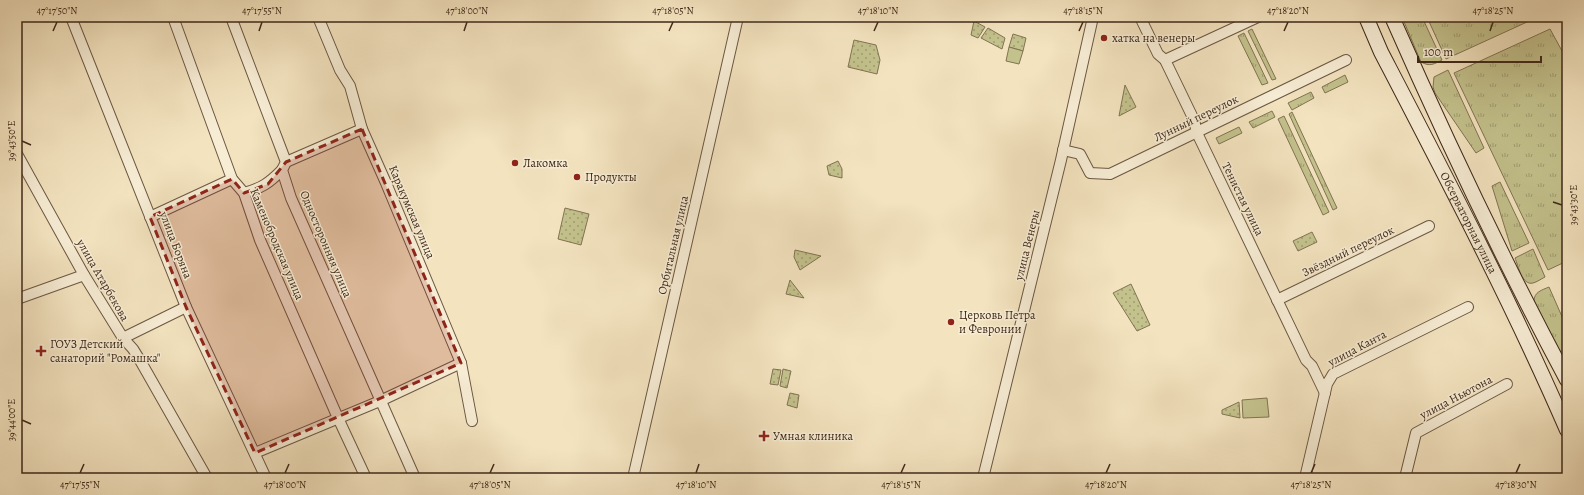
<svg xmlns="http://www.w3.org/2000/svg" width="1584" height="495" font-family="Alegreya,serif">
	<defs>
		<pattern id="grass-tufts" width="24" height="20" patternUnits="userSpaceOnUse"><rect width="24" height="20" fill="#c3c18c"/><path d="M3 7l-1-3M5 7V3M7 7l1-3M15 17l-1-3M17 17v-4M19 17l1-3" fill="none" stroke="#a09d71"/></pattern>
		<pattern id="park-dots" width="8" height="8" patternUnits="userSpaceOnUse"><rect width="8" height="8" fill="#c3c18c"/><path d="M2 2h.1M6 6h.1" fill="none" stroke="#a09d71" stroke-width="1.8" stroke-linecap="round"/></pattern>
	</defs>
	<rect width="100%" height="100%" fill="#f3e3bf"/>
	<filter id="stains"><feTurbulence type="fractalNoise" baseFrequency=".005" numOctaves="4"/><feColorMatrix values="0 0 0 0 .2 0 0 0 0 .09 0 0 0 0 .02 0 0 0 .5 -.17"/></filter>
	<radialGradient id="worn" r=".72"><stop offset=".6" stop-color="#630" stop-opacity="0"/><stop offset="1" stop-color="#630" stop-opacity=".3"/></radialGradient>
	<g fill="url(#grass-tufts)" stroke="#817452">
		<path d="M1402,17H1422L1442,60C1434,64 1430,67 1421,62Z"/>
		<path d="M1427,17H1538L1446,59Z"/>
		<path d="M1252,29L1276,79L1272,80L1248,31Z"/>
		<path d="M1550,29L1567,60V261L1548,270L1454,73Z"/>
		<path d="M1244,33L1268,83L1262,85L1238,36Z"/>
		<path d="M1448,70L1484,148L1476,153L1435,93L1433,87L1434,77Z"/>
		<path d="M1345,75L1348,82L1325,93L1322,87Z"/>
		<path d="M1311,92L1314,98L1292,110L1288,103Z"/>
		<path d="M1272,111L1275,117L1253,128L1249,122Z"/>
		<path d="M1292,112L1337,208L1333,210L1289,114Z"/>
		<path d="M1284,116L1329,212L1323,215L1278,119Z"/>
		<path d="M1239,127L1242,133L1219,144L1216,138Z"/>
		<path d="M1500,182L1529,243L1512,251L1492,186Z"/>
		<path d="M1533,249L1545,277C1541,279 1537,282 1533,283C1522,286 1518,265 1515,258Z"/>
		<path d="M1549,287L1567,328V368L1534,301C1534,292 1542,290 1549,287Z"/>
	</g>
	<g fill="url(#park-dots)" stroke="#817452">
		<path d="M974,21L985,27L978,38L971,35Z"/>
		<path d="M988,28L1005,38L1002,49L981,38Z"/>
		<path d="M1013,34L1026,38L1023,51L1009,47Z"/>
		<path d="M854,40L876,45L880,60L877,74L848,67Z"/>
		<path d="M1125,85L1136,107L1119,116Z"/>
		<path d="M838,161L842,169V178L829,175L827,166Z"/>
		<path d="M565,208L589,214L581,245L558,239Z"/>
		<path d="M1312,232L1317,242L1298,251L1293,241Z"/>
		<path d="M795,250L821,256L800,270L794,257Z"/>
		<path d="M790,280L804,298L786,294Z"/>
		<path d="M1131,284L1150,325L1137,331L1113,293Z"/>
		<path d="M773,369L781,370L778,385L770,384Z"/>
		<path d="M783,369L791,371L787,388L780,386Z"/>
		<path d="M790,393L799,395L797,408L787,405Z"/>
		<path d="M1239,402L1240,418L1222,414V410Z"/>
	</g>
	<g fill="#c3c18c" stroke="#817452">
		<path d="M1009,47L1023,51L1019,64L1006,61Z"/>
		<path d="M1267,398L1269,417L1243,418L1242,400Z"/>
	</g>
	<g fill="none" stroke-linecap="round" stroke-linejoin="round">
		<defs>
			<g id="minor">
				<path d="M71,17L186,307L266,478"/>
				<path d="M173,17L232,179L244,193L260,240L338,418L366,478"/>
				<path d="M231,17L286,162L282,170L291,198L415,478"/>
				<path d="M318,17L340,70L350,86L362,129L386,183L461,363L472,421"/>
				<path d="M1140,17L1158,54L1165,60L1194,120L1197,133L1306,360L1312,366L1325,393"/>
				<path d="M1165,60L1258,17"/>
				<path d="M1063,150L1080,154L1090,173L1110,174L1346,60"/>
				<path d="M17,154L84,275L123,338L133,349L141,362L207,478"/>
				<path d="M286,162L362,129"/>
				<path d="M244,193C262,188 269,183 282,170"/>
				<path d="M150,217L232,179"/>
				<path d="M17,299L84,275"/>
				<path d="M1277,300L1429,226"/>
				<path d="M123,338L186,307"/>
				<path d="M255,453L380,401L461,363"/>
				<path d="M633,478L738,17"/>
				<path d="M983,478L1061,160L1093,17"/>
				<path d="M1305,478L1327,384L1333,374L1468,307"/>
				<path d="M1405,478L1416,433L1507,384"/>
			</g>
			<g id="secondary">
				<path id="s1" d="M1366,17L1381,52C1446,177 1511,301 1567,430"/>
				<path d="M1392,17C1446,140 1504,262 1567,380"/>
			</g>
		</defs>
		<use href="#minor" stroke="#6c5742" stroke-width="12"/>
		<use href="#secondary" stroke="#3f2818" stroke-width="16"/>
		<use href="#minor" stroke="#f7edd5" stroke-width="10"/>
		<use href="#secondary" stroke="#f7edd5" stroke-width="14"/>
	</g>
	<path fill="#8f2418" fill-opacity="0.2" stroke="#8f2418" stroke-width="3" stroke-dasharray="8 5" stroke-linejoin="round" d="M362,129L461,363L255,453L186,307L150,217L232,179L244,193L268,184L286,162Z"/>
	<path fill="none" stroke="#3f2818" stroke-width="1.5" d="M53,31L57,22M259,31L262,22M464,31L467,22M669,31L673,22M874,31L878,22M1079,31L1083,22M1284,31L1288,22M1490,31L1493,22M22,141L31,145M1553,202L1562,205M22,420L31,424M80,473L84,464M285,473L289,464M490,473L494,464M696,473L699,464M901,473L905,464M1106,473L1110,464M1311,473L1315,464M1516,473L1520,464"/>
	<g fill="#8f2418" stroke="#f7edd5" stroke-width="1.5">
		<circle cx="1104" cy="38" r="4"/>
		<circle cx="515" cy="163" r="4"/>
		<circle cx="577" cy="177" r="4"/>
		<circle cx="951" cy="322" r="4"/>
		<path d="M39 345h4v4h4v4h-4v4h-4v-4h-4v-4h4z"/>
		<path d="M762 430h4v4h4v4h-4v4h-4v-4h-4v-4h4z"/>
	</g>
	<g text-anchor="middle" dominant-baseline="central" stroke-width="3" stroke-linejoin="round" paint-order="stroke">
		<g font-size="12" fill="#3f2818" stroke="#f7edd5" text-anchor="start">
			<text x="1112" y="38">хатка на венеры</text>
			<text x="523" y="163">Лакомка</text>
			<text x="585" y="177">Продукты</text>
			<text x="959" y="315">Церковь Петра<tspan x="959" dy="14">и Февронии</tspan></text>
			<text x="50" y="344">ГОУЗ Детский<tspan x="50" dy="14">санаторий "Ромашка"</tspan></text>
			<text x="773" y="436">Умная клиника</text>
		</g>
		<g font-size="12" fill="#3f2818" stroke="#f7edd5">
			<text transform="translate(1196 118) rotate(-26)">Лунный переулок</text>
			<text transform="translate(1243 199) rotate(64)">Тенистая улица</text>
			<text transform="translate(412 212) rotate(67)">Каракумская улица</text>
			<text stroke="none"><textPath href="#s1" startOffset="230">Обсерваторная улица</textPath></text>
			<text transform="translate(277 244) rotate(67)">Каменобродская улица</text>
			<text transform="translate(326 244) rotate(67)">Односторонняя улица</text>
			<text transform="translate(176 245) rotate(69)">улица Боряна</text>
			<text transform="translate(673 245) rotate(-77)">Орбитальная улица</text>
			<text transform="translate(1027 245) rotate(-76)">улица Венеры</text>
			<text transform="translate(1348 251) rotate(-26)">Звёздный переулок</text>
			<text transform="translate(103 280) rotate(60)">улица Атарбекова</text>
			<text transform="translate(1357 348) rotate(-28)">улица Канта</text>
			<text transform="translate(1456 397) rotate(-28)">улица Ньютона</text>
		</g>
	</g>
	<rect width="1584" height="495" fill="none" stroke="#f3e3bf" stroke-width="44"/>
	<path d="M1418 56v6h123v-6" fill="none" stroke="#3f2818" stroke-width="2"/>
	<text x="1424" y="56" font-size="12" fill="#3f2818" stroke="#f7edd5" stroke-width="3" paint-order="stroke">100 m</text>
	<rect x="22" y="22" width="1540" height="451" fill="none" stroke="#3f2818" stroke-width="1.5"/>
	<g font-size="10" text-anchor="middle" fill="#3f2818">
		<text x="57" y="14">47°17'50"N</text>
		<text x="262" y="14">47°17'55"N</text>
		<text x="467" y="14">47°18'00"N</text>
		<text x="673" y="14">47°18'05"N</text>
		<text x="878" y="14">47°18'10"N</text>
		<text x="1083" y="14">47°18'15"N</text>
		<text x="1288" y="14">47°18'20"N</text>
		<text x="1493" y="14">47°18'25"N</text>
		<text transform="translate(11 141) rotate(-90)" y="4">39°43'50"E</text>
		<text transform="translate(1573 205) rotate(-90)" y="4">39°43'30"E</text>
		<text transform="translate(11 420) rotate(-90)" y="4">39°44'00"E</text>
		<text x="80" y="488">47°17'55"N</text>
		<text x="285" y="488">47°18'00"N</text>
		<text x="490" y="488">47°18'05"N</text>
		<text x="696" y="488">47°18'10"N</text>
		<text x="901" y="488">47°18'15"N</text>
		<text x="1106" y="488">47°18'20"N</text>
		<text x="1311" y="488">47°18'25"N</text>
		<text x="1516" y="488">47°18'30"N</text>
	</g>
	<rect width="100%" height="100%" filter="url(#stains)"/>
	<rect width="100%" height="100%" fill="url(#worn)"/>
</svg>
